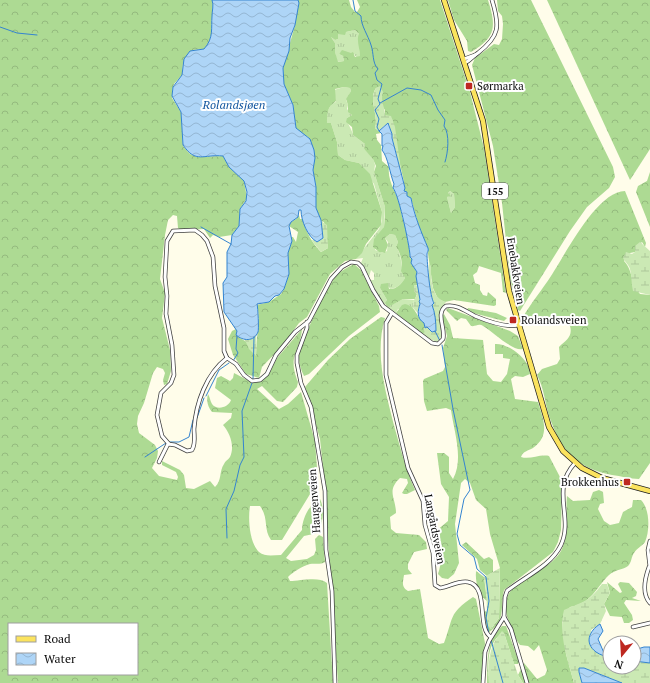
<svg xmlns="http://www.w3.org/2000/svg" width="650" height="683" font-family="'PT Serif',serif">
	<defs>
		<pattern id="grass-tufts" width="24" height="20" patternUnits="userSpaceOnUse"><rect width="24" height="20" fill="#cbe9b4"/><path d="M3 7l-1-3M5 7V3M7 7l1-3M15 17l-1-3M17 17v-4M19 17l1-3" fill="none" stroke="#adc79a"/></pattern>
		<pattern id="forest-crowns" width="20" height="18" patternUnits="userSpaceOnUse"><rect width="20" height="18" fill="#adda93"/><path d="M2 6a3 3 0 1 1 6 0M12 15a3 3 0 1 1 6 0" fill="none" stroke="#94ba7e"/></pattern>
		<pattern id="wetland-marsh" width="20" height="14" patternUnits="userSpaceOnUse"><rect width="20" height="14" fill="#cbe9b4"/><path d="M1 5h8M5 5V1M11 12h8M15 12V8" fill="none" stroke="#adc79a"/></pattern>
		<pattern id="water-waves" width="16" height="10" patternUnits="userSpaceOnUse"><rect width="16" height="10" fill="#aed5f7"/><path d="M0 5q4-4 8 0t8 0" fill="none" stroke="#94b6d3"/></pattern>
	</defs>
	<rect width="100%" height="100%" fill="#fffdea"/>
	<g fill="url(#grass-tufts)">
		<path d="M355,30L359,34L360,56L357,58L354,54L341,52L339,54L343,56L344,61L337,62L335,52V43L331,37L335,40L338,39V34Z"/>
		<path d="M344,87L350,88L351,91L346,100L348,105L347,109L352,115L347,118C347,124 352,129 353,135L365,144L364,149L373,158L375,165L374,172L385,207L384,227L375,250L383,253L387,251L388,242L385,238L390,234L395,235L398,242L396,247C403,256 400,268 405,278C402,284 397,288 390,289L388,286L380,288L387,300L385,305L378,296L370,280H374V273L371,270L369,277L361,263L363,258L356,259L379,229L382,221V212L374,184L359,163L345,160L338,155L337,142L331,123H327V112L332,103L336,102L334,90Z"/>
		<path d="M450,191L454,194L455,207L451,213L447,197L450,196L448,193Z"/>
		<path d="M403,299L414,300L413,308L398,309L396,313L387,307Z"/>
	</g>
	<g fill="url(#forest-crowns)" fill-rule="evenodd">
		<path d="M0,0H212C214,5 212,10 212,16C211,28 214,39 204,49L193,50L183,63L182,75L174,84L172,91V98L181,112L183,146L190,154L197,157L223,156L229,167L244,181L247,198L240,209L239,226L232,235L219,237L213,235L210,238L204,229L181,230L178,228L177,216L173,215L168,220L165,235L160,279L165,293L162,318L170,350L171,371L167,384L164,385L163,380L165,373L163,369L157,367L153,373L144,403L138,416L137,424L139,433L155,445L158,451L157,458L152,468L159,476L177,480L178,477L176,472L162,465V461L180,470L184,475L186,488L194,489L210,481L215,487C222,481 219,471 224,464C225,461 228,460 230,457C235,446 230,433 223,425L231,418L232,413L212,412C208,407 206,401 208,394C210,397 210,401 212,404C217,411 229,407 231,400L215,388L217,378L221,376L230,381L233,378L234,373L253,383L262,381L270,372L277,358L302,329C300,353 287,355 298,382L297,387L283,402L277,401L262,386L257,389L279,409L288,404L301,392L315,441L318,481L282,540H271C263,529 269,518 260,506H250C248,518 249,542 259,552C265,557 273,555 281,555L302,530C302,519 309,504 320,499C325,509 323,523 318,533L304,536L286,558L291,561L307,559L314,555L316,550L315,539L319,535L323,537L325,562C320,565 315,563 310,564C302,566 293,572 288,577L290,581C300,581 319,576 327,583L333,683H0ZM9,624H137V674H9Z"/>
		<path d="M298,0H349L351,7L355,12H357L360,7L357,0H440L470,92L484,148L506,293L503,292L501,273L479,266L477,272L473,275L475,283L480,285V290L483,295L487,296L488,292L496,299V305L494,306L454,300L445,302L438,299L433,288L427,247L422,238L411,198L407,196V192L404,191C406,185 400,167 399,159C396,145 395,132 392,119L385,116V110L382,106L381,87L376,88C368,100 379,115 375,128L381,133L376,134L377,140L381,145L382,161L389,167C387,181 397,194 401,206C402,208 401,210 401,212C404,224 412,247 410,258L412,259L411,263L417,272V285L414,286V291L417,294L415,299H403L392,305L387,307L385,303L387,300L380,288L381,284L388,283L389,289C395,290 402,284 405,278L401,271C403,264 401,253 396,247L398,242L395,235L390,234L385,238L388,245L385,253L379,252L373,247L374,239L384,227L385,217V207L374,172L376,166L373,159L364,149L365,144L353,135L352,127L346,122L347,118L352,115L348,112V105L346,99L351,91L350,88L344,87L335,89L336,101C327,107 327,113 327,123H331L337,142L338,155L345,160L359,163L370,174L382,212L381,225L366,244L362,253L356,259L345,261L330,274L307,317L299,323L283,345L262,367L259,378L246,374L233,355L228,339L232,331L236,329L240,338L257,348C256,333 261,319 257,305L269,302L281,294L284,289L289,274L288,253L291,237H293L296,242L298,232L289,226L291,222L296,219L299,215L300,219H303C305,231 313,244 321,252L328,248L324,222L321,221L316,208V187L313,170L314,150L308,137L300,133L296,128L293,105L284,84L283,68L295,25ZM355,30L359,34C356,40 360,49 360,56L355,57L353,52L351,53L342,50L339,54L343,56L344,61L338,62L335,52V43L331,37L335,40L338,39V34L345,35L346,32ZM450,191L454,194L455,207L451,213L447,197L451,196L448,193Z"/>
		<path d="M448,0H488C496,26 497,37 471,52L468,51L467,41L454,20Z"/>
		<path d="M497,0H531L613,167L615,177L609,188L587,207L570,231L520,311L518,310L510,278L502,203L493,146L472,65L475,58L494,44L499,45L502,39L503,24L502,16L498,11Z"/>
		<path d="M547,0H650V149L630,180Z"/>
		<path d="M650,172V227L636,192L638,186L647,181Z"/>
		<path d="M625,191L646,243L645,247L642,242L635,248V252L630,253L624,261C634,272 629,281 640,294L650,295V463L639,479C630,479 621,476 612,475C575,467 562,452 549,416C545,403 544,388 537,375L542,369L557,364L560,359L559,347C566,340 573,337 570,326C555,319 540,314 524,320L523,317C531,303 542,290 551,276C565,255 597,191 625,191Z"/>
		<path d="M354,264L361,270L379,306L380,312L349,336L309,374L304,376C301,370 299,364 299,358C299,345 328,283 338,274C342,270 348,267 354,264Z"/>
		<path d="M405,304C416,306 416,317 424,322L425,334H422L396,313L402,305Z"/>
		<path d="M448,308L510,331L518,336L523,349C513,352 492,331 483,326C478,323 476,327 471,326L466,319L461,318L457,321L446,310Z"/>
		<path d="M468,308L496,313L507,318L504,321L473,313L467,310Z"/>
		<path d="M444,314L450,325L453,338L483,340L487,374L493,381L501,382L507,374L510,359L503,358V354H495V344C508,343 530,359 530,374L523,377L515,376L511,379L515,399L538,402C543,419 551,435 533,448C528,451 523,451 521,457C530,460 539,454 549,456L560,477L562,486L561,530L558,542L553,552L504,590C500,609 506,621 488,633L484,613L485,611L487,612V618L491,629L499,618L500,568L490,534L486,509L476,500L470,483L465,479L461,483L455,524L459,563L454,574L448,579L442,578L438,574C443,560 441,545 436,531L448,521L449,497L441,484L437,453H444L449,457V473L453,479C464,459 454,432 451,410L446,408L427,411L424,401L423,381L424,379L443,371L445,367L443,348L447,336L442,316Z"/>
		<path d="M381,317L385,318C374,354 386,393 395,429C401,450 406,470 415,490L407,494H404L402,493L408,483L407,479L400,478C386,491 396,498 396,513L390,517L391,529L396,533L419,535L426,542L427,549L414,552L408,564V569L412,574L404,575C403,582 401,587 408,591L420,589L428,638L439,644L444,643C454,617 448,614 473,597L476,599L485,643L481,683H338L323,468L320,439L305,387L328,360L350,339Z"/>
		<path d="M599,490L603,492L604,503L600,504L598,509L604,521L610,525L619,523L623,512L632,507L633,500H641C650,509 650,531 645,542C642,546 637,548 634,553C631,557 632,562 628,566C623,570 616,569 609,575C595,589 592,603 570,607L562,622L566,654L574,683H523L518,675L524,663L537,679L545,675L547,670L539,645L534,651L528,646L520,645C515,639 514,633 511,626C488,579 544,580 561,551C570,533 565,515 567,496L573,501L590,500L593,492Z"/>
		<path d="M466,542L484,559L489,557L493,560V572L487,576L480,570L477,559L462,545Z"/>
		<path d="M476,571L484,577L487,601C478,595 475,581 476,571Z"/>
		<path d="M607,582L620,593L622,592L618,584L620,582L629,583L637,592L636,596L632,598L641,601L626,600L624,603L632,615L633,620L629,623H624L622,617L610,616L604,604L610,593Z"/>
		<path d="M502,626H506L519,662L518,664H514L504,633C486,641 488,665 489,683H487C488,661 485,643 502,626Z"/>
	</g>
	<g fill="url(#wetland-marsh)">
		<path d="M380,86L383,92C380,101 385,107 385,115L391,116L395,127L402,177L389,124L384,126L379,131L375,128C379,114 368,100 376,88Z"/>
		<path d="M321,221L327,225L328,248L321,252L312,241L313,239L316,242L322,238Z"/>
		<path d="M640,242L650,251V295L633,291C631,284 632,276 630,269C629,265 625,262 623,258L626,252L632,254L635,252V246Z"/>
		<path d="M429,263L431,266C431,279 431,298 446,302C436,314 441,321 442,336L437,342L430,339L422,334L425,332L424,329L427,327L432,332L436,329L432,305L434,303C429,297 428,272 429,263Z"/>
		<path d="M414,285L419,286L420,304L418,313L413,308L414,300L417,295L414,291Z"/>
		<path d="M256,335L257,348L256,356L249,349L245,340Z"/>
		<path d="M500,568L499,618L491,629L488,626C486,610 488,594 484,577Z"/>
		<path d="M602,584H607L610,593L604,604L606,611L600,624L591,630L590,646L609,657L610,667H634V661L650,663V683H622L584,668L579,672L582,683H574C568,661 558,633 564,610C584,601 588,603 602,584Z"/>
		<path d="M502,631L504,633L518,675L523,683H489C488,663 488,647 502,631Z"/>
	</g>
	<g fill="url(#water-waves)" stroke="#3484d0">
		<path d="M212,0H298L299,3L295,25L290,38L289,51L283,68L284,84L293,105L296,128L310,139L314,150L315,158L313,170L316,187V208L321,220L323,238L317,242C308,237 301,221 301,210H299L298,217L291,222L289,226L292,241L288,253L289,274L284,289L279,295L275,296L269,302L257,304C258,307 259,330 258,332C254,342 243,341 236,335L237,331L224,312L223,283L227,277V252L231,244L232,235L239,226L240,209L246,201L247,192L244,181L229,167L223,156C203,154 196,164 183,145L181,112L172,96L173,87L182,75L184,59L190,51L204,49C214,38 211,28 212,16C212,11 214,5 212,0Z"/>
		<path d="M388,123L392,134V138L405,188L404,191L407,192V196L411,198C414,215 422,234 428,248C429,251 427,252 427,254C427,263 430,298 434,303L432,305C435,312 436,322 436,331L432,332L427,327L425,328L424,323C416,318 418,310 420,304L419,301L420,300L416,276L417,272L411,263L412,259L410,257C411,253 399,194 393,188L394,184C390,174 388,157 382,150L383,146H382V134L379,131Z"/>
		<path d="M600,624L603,631L598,639L604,653L610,655V659C606,656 600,655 596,652C584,643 589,631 600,624Z"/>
		<path d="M644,647H650V663L634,661V650Z"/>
		<path d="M579,668H584L622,683H582L579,672Z"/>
	</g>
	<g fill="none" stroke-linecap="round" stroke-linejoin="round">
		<g stroke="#3484d0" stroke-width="1">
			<path d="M353,0L355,11L361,16C361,26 368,35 371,45C374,53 372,63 378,69L375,73L377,80L382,84L378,99L380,104L375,110L379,119L377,127L379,131"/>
			<path d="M0,27L17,33L37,35"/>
			<path d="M380,103L407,88L421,90L431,95L438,110L445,120L444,126C450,134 448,153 445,162"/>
			<path d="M201,227L231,244"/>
			<path d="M435,331L440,341"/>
			<path d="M442,345L453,409L470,490L464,499L457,534L460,545L474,557L477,569L486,577L489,601L486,618L489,634"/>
			<path d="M233,361L238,353L236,349L237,336"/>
			<path d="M253,379L254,337"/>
			<path d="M206,396L219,370L229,363"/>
			<path d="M197,418L204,398"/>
			<path d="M170,442H179L189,437L193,420"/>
			<path d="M145,457L166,443"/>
			<path d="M227,538L226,509L234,491L240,465L244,457L242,411L252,383"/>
			<path d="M491,640L503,683"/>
		</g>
		<defs>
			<g id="minor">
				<path d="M464,59L475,55"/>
				<path d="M465,63C471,60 473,56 478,53C500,36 500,26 492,0"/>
				<path d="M392,313L386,323V375L408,468L423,501L425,525L433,553L435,585L440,588C449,587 459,580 468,582C490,586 476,629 491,637"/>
				<path d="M307,322V328L297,355V363L301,383L311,407L325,491L326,550L332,591L335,683"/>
				<path d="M169,444L162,436L157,415L161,393L171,383L174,375L172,345L166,314L167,296L165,277L167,241L173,231L195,230L202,235L207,241L213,257L215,286L224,328V351L227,358L236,364L244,375L252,381L260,380L267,374L276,355L295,332L309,321L331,279L342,267L351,262L358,263L362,267L373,290L383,306L432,343L438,344L443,339C446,329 435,313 446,306C457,304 465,311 475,316C487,321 506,328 518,325"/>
				<path d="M159,462L168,444L175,445L187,451L192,450C196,443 194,436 194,429C196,403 206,374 227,358"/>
				<path d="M650,541L648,550L650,567"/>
				<path d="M649,567C645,578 641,593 650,603"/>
				<path d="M504,617L511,629L527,683"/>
				<path d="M633,627L650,623"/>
				<path d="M483,683L485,652L489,641L504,617L505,597L507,591C524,577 551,566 561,545C574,517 550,490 575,463"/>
			</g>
			<path id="primary" d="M444,0L483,121L509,291L549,427L563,451L582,468L602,478L650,491"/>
		</defs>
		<use href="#minor" stroke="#3f3f3f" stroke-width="4.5"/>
		<use href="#primary" stroke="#1d1d1d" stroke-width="6"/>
		<use href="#minor" stroke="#fff" stroke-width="3"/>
		<use href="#primary" stroke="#fbe35e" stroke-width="4.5"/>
	</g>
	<g fill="#be2821" stroke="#fff" stroke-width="1.5">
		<rect x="465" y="82" width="8" height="8" rx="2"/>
		<rect x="509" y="316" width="8" height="8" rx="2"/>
		<rect x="623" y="478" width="8" height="8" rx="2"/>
	</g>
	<g text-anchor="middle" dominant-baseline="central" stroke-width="4" stroke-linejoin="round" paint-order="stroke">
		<rect fill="#fff" stroke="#555" stroke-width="1" x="482" y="183" width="26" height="16" rx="3"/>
		<g font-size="10" font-weight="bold" fill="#0c0c0c">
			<text x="495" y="191">155</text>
		</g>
		<g font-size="11" fill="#0c0c0c" stroke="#fff" text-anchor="start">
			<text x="477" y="86">Sørmarka</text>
			<text x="521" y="320">Rolandsveien</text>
			<text x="619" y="482" text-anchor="end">Brokkenhus</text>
		</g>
		<g font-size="11" fill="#0c0c0c" stroke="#fff">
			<text transform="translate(516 271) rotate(81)">Enebakkveien</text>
			<text transform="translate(314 501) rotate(-94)">Haugenveien</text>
			<text transform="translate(435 529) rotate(79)">Langårdsveien</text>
		</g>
		<g font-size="12" font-style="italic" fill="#13569f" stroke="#fff">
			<text x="234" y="104">Rolandsjøen</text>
		</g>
	</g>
	<rect x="8" y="623" width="130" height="52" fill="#ffffff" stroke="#9e9e9e"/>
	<rect x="16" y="636" width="20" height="6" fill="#fbe35e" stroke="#9e9e9e"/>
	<text x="44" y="643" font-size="12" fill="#0c0c0c">Road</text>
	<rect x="16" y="653" width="20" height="12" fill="url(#water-waves)" stroke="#9e9e9e"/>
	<text x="44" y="663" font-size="12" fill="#0c0c0c">Water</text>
	<g transform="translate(622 655) rotate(198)"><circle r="19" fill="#ffffff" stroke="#9e9e9e"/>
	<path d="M0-3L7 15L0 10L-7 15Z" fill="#be2821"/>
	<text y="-6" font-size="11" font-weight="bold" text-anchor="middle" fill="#0c0c0c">N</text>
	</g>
</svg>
